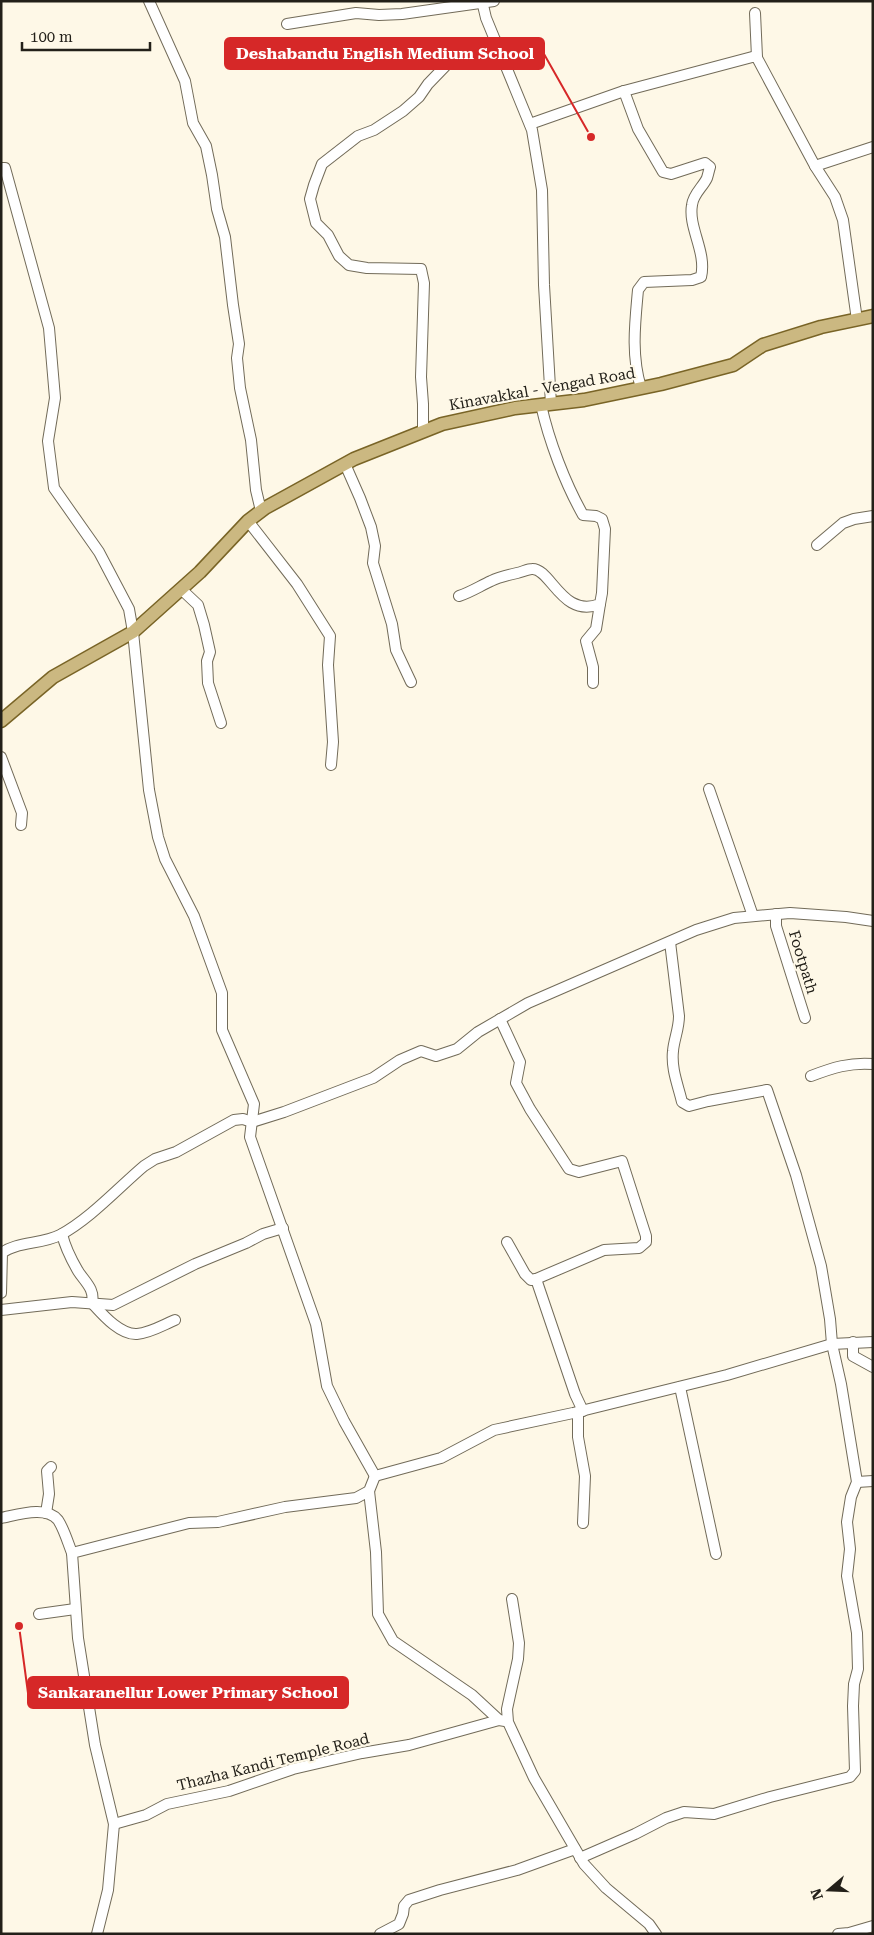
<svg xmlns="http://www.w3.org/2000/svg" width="874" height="1935" font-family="'Roboto Serif',serif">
	<rect width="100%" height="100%" fill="#fef8e7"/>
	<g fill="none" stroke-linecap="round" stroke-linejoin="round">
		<defs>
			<g id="minor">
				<path d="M149,1L185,81L193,123L206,146L212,175L217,209L225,237L233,305L239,344L237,358L240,388L251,440L256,490L261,511"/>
				<path d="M482,1L486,18L532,130L542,190L544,285L551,404"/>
				<path d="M755,13L757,57"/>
				<path d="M287,24L356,13L379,15L402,14L494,1"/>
				<path d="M624,91L638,129L663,172L671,174L705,163L710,167C709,170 708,175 707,178C703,187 693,194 692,205C688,228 707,252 701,277L692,280L644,282L638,290C635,323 631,355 641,388"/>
				<path d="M530,124L624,91L756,56L815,166L835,197L843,220L857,320"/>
				<path d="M815,166L873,147"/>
				<path d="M1,168H5L49,328L55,398L48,441L54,488L99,552L129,609L133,632L149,790L158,837L165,859L194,916L222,993V1030L254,1104L250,1137L316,1324L327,1386L344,1421L375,1476L441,1458L494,1430L573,1413L727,1375L832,1344L873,1342"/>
				<path d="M423,432V404L421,377L424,283L421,269L367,268L349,265L339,256L328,235L316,223L310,199L314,185L322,164L358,136L374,130L403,111L419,97L428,84L457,54L473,47L496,41"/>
				<path d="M345,464L360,498L371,527L375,546L373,563L392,624L396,650L411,682"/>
				<path d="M248,521L297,584L330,636L328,665L333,742L331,765"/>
				<path d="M817,545L843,523L854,519L873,516"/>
				<path d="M181,589L198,605L204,625L210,652L207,661L208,683L221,723"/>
				<path d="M459,596C471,592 480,586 491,581C499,577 508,575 517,573C522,572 528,569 532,569C551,568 562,619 600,604L602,593L605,529L602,519L596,516L583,515C565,483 549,441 541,405"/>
				<path d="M593,683V667L586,641L596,629L600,604"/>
				<path d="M1,757L22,813L21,825"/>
				<path d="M709,789L753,916"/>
				<path d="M776,914V926L805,1018"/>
				<path d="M500,1019L520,1062L516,1083L530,1109L569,1169L579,1172L622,1161L646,1236V1242L639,1248L604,1250L536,1279"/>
				<path d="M811,1076C832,1068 850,1062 873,1064"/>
				<path d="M62,1234C65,1247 71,1259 78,1271C85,1282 95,1289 92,1303C103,1315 120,1335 137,1334C150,1333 163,1325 175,1320"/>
				<path d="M507,1242L525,1274L531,1280L536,1279L575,1394L583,1411"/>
				<path d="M1,1293L2,1253C15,1242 43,1244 60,1235C90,1219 118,1188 144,1166L155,1159L176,1152L234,1120L243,1119L252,1122L284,1112L373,1078L400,1060L421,1051L436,1056L457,1049L478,1032L528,1003L696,930L734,918L790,913L846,917L873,921"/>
				<path d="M1,1310L72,1302L113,1305L195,1264L246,1243L263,1234L283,1228"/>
				<path d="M853,1342V1356L873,1367"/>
				<path d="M680,1387L716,1554"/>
				<path d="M578,1412V1437L585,1476L583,1523"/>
				<path d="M857,1482L873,1481"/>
				<path d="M369,1491L376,1552L378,1614L393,1641L472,1695L499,1720L505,1721"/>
				<path d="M46,1513L49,1494L47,1471L51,1467"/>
				<path d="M1,1518C17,1515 46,1505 58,1520C64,1529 68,1543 72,1553"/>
				<path d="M512,1599L519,1643L518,1659L507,1709L508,1722L534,1778L584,1864L606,1888L649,1924L656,1934"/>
				<path d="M39,1614L75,1609"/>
				<path d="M114,1824L146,1815L167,1804L229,1791L293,1769L362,1753L409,1745L499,1720"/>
				<path d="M580,1858L635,1834L666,1818L684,1812L714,1814L770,1797L850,1777L855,1771L853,1706L854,1684L858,1669L857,1633L847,1576L850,1549L847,1522L851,1497L857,1482L841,1384L832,1344L830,1319L821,1266L796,1175L767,1090L708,1101L689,1106L682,1102C678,1085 671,1069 673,1051C674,1039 679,1029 679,1016L670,942"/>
				<path d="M97,1934L108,1890L114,1824L95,1745L78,1638L72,1553L189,1523L218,1522L285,1507L356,1498L369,1491L375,1476"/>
				<path d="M380,1934L399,1924L403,1914L404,1906L409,1900L440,1890L517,1870L575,1849"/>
				<path d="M838,1934L849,1933L873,1926"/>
			</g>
			<path id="major" d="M1,721L53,677L133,632L200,572L248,521L265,508L354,459L442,424L515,408L584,400L661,384L733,365L763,345L821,327L873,316"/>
		</defs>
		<use href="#minor" stroke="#726b59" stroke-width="12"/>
		<use href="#major" stroke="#796426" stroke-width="15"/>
		<use href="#minor" stroke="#fff" stroke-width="10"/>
		<use href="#major" stroke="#cbb881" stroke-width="12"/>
	</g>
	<g text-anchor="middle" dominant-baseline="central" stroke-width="4.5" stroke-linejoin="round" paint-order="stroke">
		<g font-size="15" fill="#232019" stroke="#fef8e7">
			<text transform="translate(542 389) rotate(-10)">Kinavakkal - Vengad Road</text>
			<text transform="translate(803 962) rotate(73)">Footpath</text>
			<text transform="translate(273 1762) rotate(-14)">Thazha Kandi Temple Road</text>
		</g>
	</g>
	<path fill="none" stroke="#d62828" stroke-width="2" d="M591 137L544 54M19 1626L28 1693"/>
	<g fill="#d62828" stroke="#fef8e7" stroke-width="2">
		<circle cx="591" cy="137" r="5"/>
		<circle cx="19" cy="1626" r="5"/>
	</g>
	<g fill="#d62828" stroke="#d62828" stroke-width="2">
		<rect x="225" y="38" width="319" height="31" rx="5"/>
		<rect x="28" y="1677" width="320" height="31" rx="5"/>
	</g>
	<g font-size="16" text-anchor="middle" font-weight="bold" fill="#fff">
		<text x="385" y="59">Deshabandu English Medium School</text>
		<text x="188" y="1698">Sankaranellur Lower Primary School</text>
	</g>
	<rect width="874" height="1935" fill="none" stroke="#232019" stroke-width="5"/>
	<g transform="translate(829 1890) rotate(251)" stroke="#fef8e7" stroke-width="4" paint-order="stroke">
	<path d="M0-4L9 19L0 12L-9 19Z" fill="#232019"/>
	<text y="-8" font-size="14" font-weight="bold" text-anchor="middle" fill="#232019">N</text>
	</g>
	<path d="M22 42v8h128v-8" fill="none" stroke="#232019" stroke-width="2.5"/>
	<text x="30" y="42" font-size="15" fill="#232019" stroke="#fef8e7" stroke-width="4" paint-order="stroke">100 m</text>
</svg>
